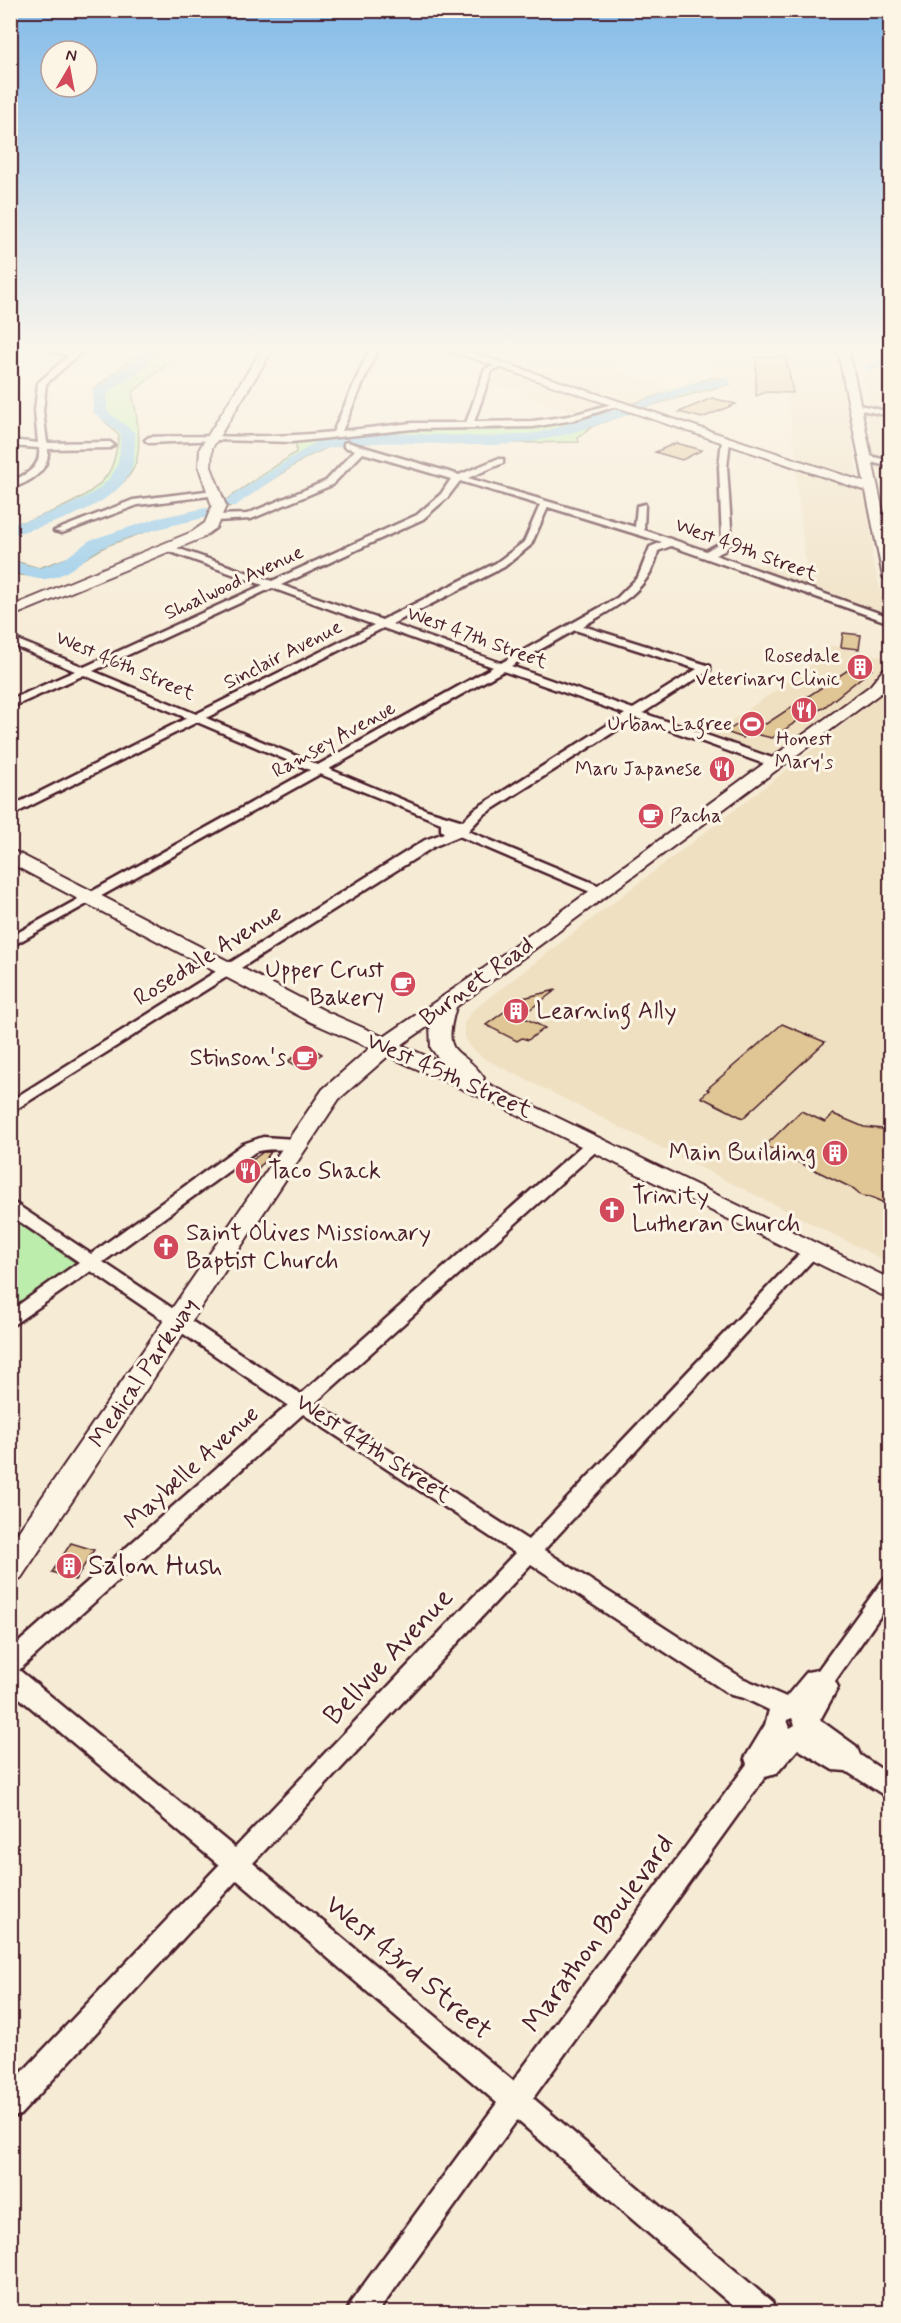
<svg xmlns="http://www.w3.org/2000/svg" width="901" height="2323" font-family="Mynerve,sans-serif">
	<rect width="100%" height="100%" fill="#f6ebd5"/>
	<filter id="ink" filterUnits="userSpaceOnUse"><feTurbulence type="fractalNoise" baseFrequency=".0167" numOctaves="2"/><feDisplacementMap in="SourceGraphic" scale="12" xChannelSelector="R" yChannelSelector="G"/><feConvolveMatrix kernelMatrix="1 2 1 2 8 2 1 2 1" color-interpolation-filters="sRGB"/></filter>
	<g filter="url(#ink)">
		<g fill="#efe0c2">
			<path d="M448,346H623L616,370L675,389L629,405Z"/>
			<path d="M713,346H833L850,417L857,477L796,458L787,395L732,393L726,379L711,378Z"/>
			<path d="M851,346H890V353L855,366Z"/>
			<path d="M881,368L890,370V411L868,406L863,371Z"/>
			<path d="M500,369L611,406L576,415L527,396L531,394L517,388L488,385L492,371Z"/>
			<path d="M867,410L890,416V462L874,458Z"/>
			<path d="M877,464L890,467V525L884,493Z"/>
			<path d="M795,467L864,490L873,544L872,558L886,611L873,613L752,567L757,564L806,567Z"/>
			<path d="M830,645L889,658L882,669L866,687L769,757L709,736L807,669Z"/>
			<path d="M890,687V1263L483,1058L469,1046L464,1036V1023L473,1010L775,779Z"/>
		</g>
		<g fill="#bdedac" stroke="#84866c" stroke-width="1.5">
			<path d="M148,346H184L178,355L132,393C137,412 142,443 136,462C125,500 45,525 11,533V525C40,518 98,498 111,468C115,459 117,446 119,436L95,411L94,389Z"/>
			<path d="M711,378L726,379L730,384L641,408L629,405Z"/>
			<path d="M621,410L630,413L593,426L578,438L579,442L462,444L402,439L329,447L307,457L229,507L227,499L296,452V440L391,430H498L543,426Z"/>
			<path d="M204,510L207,516L175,521L106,546L84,559L41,577L11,574V560L39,568L73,556L106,537L174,516Z"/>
			<path d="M11,1218L76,1263L11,1309H10Z"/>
		</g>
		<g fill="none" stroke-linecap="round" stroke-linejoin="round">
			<g fill="#8bc6eb" fill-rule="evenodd">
				<path d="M151,346H165L141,370L107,393V411L135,433C135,445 135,458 131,470C116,507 46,526 10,535V525C40,517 98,500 114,472C121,461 120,446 121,434L93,412V391Z"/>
				<path d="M890,355V364L871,371L864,367Z"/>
				<path d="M724,378L729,379V385L695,391L639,409L632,405L688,384Z"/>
				<path d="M622,408L627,409V415C582,430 539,445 490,445C434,446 378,436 322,450C306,454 252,495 235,506H223L221,503L316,442L385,433L491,437L538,433Z"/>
				<path d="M206,508L212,510L214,513L212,516C175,525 138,532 104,547C84,556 67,579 42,579C33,579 20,574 10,571V561L41,568L66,558L90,540L158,518Z"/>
			</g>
		</g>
		<g fill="#e0c595" stroke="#4a1f2b" stroke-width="1.5">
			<path d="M756,357H786L793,393L766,392L756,396Z"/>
			<path d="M712,398L736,404L702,418L679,412Z"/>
			<path d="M676,443L702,450L682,460L655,452Z"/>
			<path d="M843,633L861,635L859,649L841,647Z"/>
			<path d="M857,664L872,669L823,708L802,718L772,738L751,733L743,738L726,732L747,718L766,724Z"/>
			<path d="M556,990L521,1016L545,1028L528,1040L522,1038L517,1041L486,1025L523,998Z"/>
			<path d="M782,1024L825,1042L743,1118L701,1097L709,1090L707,1089Z"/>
			<path d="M310,1047L322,1054L301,1068L288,1061Z"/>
			<path d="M801,1111L825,1122L833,1114L864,1127L891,1130V1206L871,1197L862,1196L854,1189L765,1146Z"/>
			<path d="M263,1152H271L251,1178L234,1174Z"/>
			<path d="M71,1543L94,1550L75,1580L52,1572Z"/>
		</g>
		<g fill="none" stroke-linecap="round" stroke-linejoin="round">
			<defs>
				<g id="street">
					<path d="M38,346H50L72,353L79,346H88L46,384L43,411L47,443L110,442L114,445L110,448L48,449C50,471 30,482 10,489V482C27,474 41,468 39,448L10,446V440L38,443L35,411L38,383L68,356Z"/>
					<path d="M371,346H379L342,431L412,423H466L485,369L501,363L504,367L492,370L474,422L533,421L569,416L619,402L623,404L573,420L533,427L412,429L292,442L219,440L149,443L145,440L149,437C210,435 272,439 333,432Z"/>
					<path d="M855,404L890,412V416L852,408Z"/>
					<path d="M726,437L730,440L727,467L732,543L724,551L715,555L890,617V623L671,546L658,551C650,591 616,607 583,626L710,666V670L643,713L778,760V766H770L636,718L483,815L468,831L605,888V894H595L459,836L435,846L10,1113V1101L425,840L444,833L441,830V823L320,774L10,947V937L310,770L197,722L10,816V807L187,718L84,675L10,708V700L75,671L10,644V637L84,667L263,585L165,550V546H171L272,581L417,515L441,494L451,479L363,453L332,485L251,519L216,521L211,518L216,515L247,514L326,481L355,450L344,447V443L347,442L459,475L497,459H503V463L468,478L635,527L637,506L645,504L644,530L706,551L722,542L719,467L722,440ZM460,481L540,505L524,542L496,563L382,620L281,585L423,519L447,498ZM548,507L662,542L650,547L638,577L617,598L501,663L392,624L504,567L531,545ZM272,588L374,625L196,714L93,671ZM383,628L493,667L318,765L206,718ZM575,630L697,669L633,709L511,666ZM503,671L625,714L475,809L463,821L427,810L329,769Z"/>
					<path d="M866,455L890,461V467L863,460V456Z"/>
					<path d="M214,490L219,493L217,495L138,505L62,533L54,531L133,500Z"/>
					<path d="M263,1137L295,1139L303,1144C295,1154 269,1146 255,1152L103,1262L301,1394L589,1139H601L603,1143L601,1147L315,1403L528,1540L806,1247H818L821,1251L544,1550L742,1678L786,1697L807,1672L818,1670L883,1580L890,1577V1602L835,1681L838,1687L820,1720L856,1746L860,1755L890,1775V1799L846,1771L833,1770L798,1749L776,1774L765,1777L533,2098L772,2302L776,2312H740L517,2120L378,2312H347L351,2302L497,2103L237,1880L20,2115L10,2118V2085L219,1865L10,1690V1650L288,1405L91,1271L10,1327V1311L79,1262L10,1215V1200L91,1254L243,1144ZM303,1414L515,1553L235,1848L19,1670ZM531,1564L731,1695L744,1698L769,1710L765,1725L745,1758L747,1764L513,2081L253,1863ZM792,1718L795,1725L790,1728L787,1720Z"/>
				</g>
				<g id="secondary">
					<path d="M264,346H275L212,448L211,467L226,506L216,528L202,538L10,617V607L192,532L205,523L212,506L199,467L200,448Z"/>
					<path d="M436,346H452L864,482L837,346H848L890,545V581L883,577L866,491Z"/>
					<path d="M890,667V682L882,692L456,1007C440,1061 462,1045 484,1078L482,1081L890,1279V1299L494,1103L388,1056L339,1099L21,1578L10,1582V1544L323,1089L370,1048L311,1022L10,863V849L327,1012L384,1037L483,969L870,686L884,669ZM430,1025L431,1048L442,1063L401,1045Z"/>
				</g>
			</defs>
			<use href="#street" stroke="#4a1f2b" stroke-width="5"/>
			<use href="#secondary" stroke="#4a1f2b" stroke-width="4"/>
			<use href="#street" fill="#fcf5e5" fill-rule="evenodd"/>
			<use href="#secondary" fill="#fcf5e5" fill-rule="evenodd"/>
		</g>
	</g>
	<linearGradient id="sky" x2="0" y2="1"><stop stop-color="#83bbe9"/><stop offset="0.52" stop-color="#fbf6ec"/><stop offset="1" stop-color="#fbf6ec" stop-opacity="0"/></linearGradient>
	<rect width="901" height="671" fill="url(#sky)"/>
	<defs>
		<symbol id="building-disc" viewBox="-11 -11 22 22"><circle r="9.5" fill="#d1495b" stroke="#fcf5e5"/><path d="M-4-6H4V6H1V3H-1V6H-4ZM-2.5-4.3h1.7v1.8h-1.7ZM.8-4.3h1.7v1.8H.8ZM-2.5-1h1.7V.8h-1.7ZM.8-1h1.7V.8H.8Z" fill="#fff"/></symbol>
		<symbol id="restaurant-disc" viewBox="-11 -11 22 22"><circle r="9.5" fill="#d1495b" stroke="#fcf5e5"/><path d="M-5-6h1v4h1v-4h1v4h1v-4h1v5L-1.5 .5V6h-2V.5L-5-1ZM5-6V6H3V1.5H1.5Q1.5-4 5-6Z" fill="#fff"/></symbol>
		<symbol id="stadium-disc" viewBox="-11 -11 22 22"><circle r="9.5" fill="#d1495b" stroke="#fcf5e5"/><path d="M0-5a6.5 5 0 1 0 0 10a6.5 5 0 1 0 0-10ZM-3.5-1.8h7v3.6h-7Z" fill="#fff"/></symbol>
		<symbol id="cafe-disc" viewBox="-11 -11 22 22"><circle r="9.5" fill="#d1495b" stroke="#fcf5e5"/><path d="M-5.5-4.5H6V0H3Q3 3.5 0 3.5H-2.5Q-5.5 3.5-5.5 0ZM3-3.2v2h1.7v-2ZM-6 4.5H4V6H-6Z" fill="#fff"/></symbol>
		<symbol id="church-disc" viewBox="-11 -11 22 22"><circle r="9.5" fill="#d1495b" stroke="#fcf5e5"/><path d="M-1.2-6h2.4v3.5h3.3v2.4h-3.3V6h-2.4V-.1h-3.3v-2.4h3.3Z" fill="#fff"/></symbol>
	</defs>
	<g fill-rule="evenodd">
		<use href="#building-disc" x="845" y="652" width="30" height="30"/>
		<use href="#restaurant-disc" x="789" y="695" width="30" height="30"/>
		<use href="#stadium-disc" x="737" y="709" width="30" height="30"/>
		<use href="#restaurant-disc" x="707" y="754" width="30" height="30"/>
		<use href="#cafe-disc" x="636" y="801" width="30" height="30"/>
		<use href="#cafe-disc" x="388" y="969" width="30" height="30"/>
		<use href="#building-disc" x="501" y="996" width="30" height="30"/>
		<use href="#cafe-disc" x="290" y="1043" width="30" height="30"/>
		<use href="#building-disc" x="820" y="1138" width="30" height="30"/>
		<use href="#restaurant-disc" x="233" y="1156" width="30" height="30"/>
		<use href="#church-disc" x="597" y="1195" width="30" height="30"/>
		<use href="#church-disc" x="151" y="1232" width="30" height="30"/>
		<use href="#building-disc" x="54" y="1551" width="30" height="30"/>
	</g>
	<g text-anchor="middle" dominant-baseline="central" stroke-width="6" stroke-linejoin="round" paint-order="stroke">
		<g font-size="20" fill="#4a1f2b" stroke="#fcf5e5">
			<text transform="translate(746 550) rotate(20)">West 49th Street</text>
			<text transform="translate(234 583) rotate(-25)">Shoalwood Avenue</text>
			<text transform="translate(477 638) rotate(20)">West 47th Street</text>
			<text transform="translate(283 655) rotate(-27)">Sinclair Avenue</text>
			<text transform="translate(125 666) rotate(23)">West 46th Street</text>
			<text transform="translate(334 740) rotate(-29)">Ramsey Avenue</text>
		</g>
		<g font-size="20" fill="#4a1f2b" stroke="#fcf5e5" text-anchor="end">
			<text x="840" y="656">Rosedale<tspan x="840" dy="23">Veterinary Clinic</tspan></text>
			<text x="732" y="724">Urban Lagree</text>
			<text x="804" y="739" text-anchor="middle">Honest<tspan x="804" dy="23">Mary's</tspan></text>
			<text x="702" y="769">Maru Japanese</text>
			<text x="670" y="816" text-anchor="start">Pacha</text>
		</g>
		<g font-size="24" fill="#4a1f2b" stroke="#fcf5e5">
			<text transform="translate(208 956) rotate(-32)">Rosedale Avenue</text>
			<text transform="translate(477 982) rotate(-36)">Burnet Road</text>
			<text transform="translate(449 1076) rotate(24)">West 45th Street</text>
			<text transform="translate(144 1373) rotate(-56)">Medical Parkway</text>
			<text transform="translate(373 1449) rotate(33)">West 44th Street</text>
			<text transform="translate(192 1468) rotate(-42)">Maybelle Avenue</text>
		</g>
		<g font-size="24" fill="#4a1f2b" stroke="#fcf5e5" text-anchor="start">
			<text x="384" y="970" text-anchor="end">Upper Crust<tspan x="384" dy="28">Bakery</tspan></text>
			<text x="536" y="1011">Learning Ally</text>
			<text x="286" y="1058" text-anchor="end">Stinson's</text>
			<text x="816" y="1153" text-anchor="end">Main Building</text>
			<text x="268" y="1171">Taco Shack</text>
			<text x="632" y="1196">Trinity<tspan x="632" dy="28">Lutheran Church</tspan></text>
			<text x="186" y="1233">Saint Olives Missionary<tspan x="186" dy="28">Baptist Church</tspan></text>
		</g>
		<g font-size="28" fill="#4a1f2b" stroke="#fcf5e5" text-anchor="start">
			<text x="88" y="1566">Salon Hush</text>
		</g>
		<g font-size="28" fill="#4a1f2b" stroke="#fcf5e5">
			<text transform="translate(389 1657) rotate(-47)">Bellvue Avenue</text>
			<text transform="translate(599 1934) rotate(-54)">Marathon Boulevard</text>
			<text transform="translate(408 1968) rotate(40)">West 43rd Street</text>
		</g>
	</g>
	<rect width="901" height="2323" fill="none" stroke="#fcf5e5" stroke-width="36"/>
	<rect x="18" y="18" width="865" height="2287" fill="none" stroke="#4a1f2b" stroke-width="2" filter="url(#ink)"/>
	<g transform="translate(69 69) rotate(10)"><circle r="28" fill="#fcf5e5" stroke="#b59f9b" stroke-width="1.5"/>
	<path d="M0-4.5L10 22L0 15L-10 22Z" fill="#d1495b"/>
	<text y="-9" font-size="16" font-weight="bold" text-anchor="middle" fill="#4a1f2b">N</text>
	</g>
</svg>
